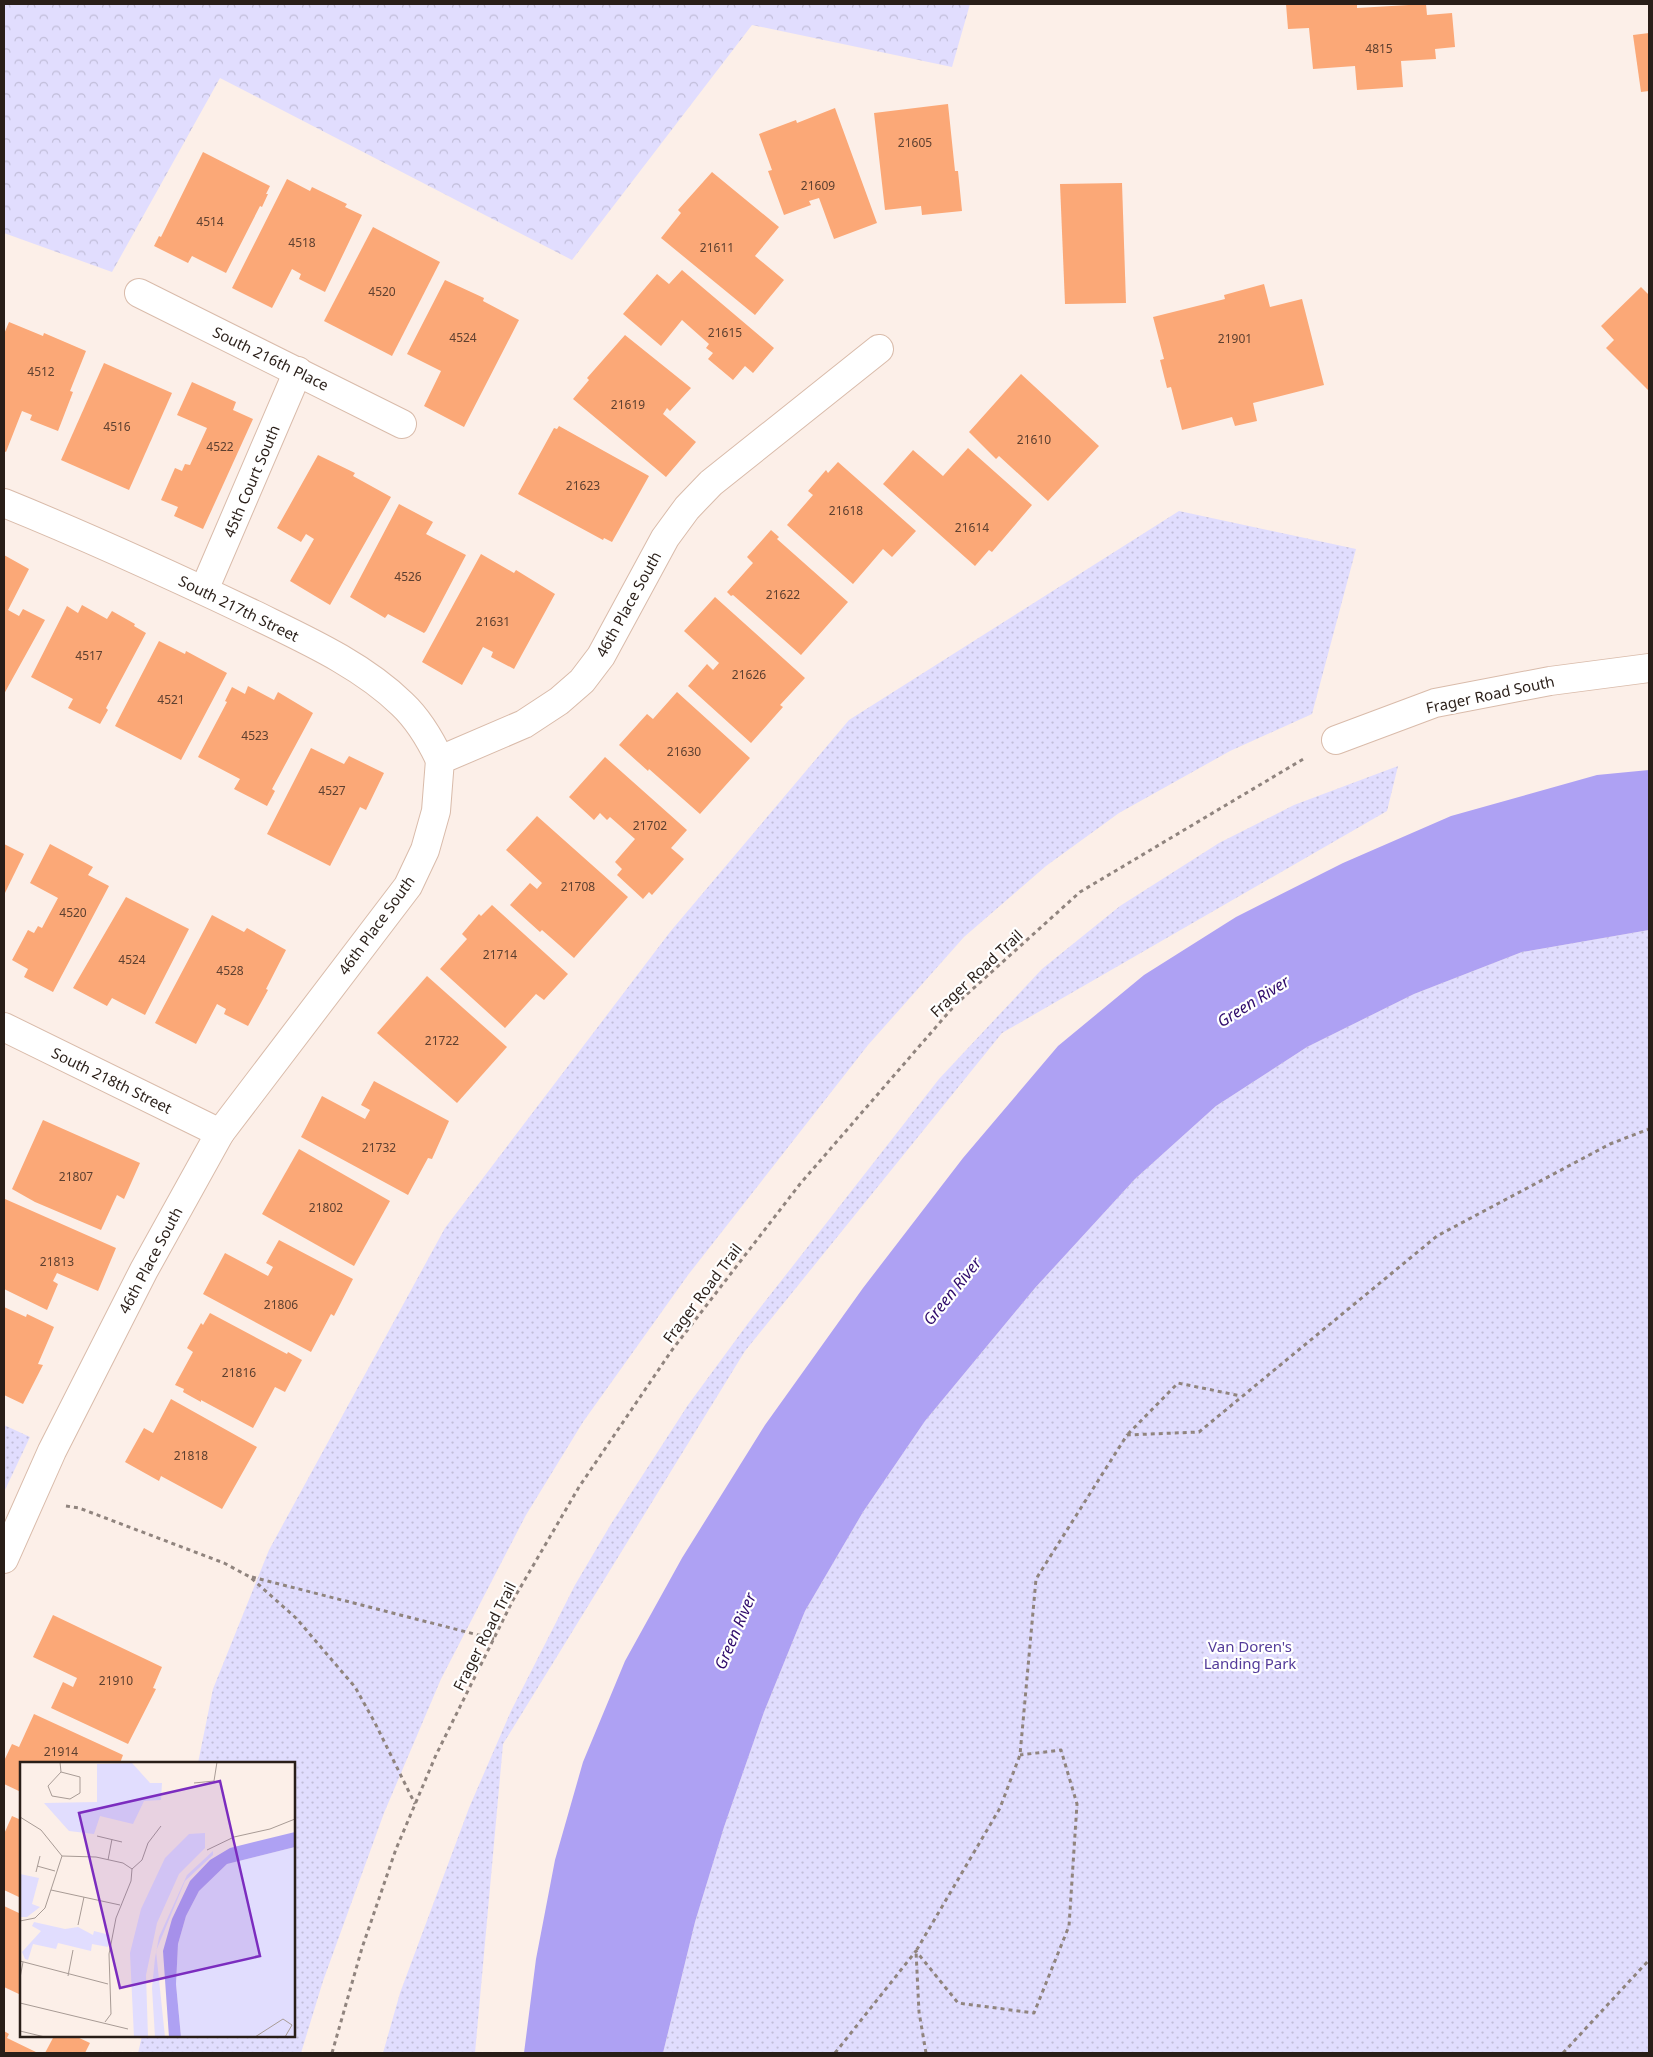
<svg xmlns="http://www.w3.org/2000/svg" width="1653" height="2057" font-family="'Noto Sans',sans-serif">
	<defs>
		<pattern id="forest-crowns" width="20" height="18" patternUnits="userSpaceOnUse" patternTransform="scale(1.25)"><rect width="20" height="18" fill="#e1ddfe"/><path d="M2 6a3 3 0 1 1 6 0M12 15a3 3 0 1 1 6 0" fill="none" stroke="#c1bdd9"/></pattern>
		<pattern id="park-dots" width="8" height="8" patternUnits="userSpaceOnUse" patternTransform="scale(1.25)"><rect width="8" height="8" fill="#e1ddfe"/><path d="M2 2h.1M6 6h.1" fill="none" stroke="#c1bdd9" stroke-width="1.8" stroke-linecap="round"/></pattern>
	</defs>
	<rect width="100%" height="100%" fill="#fcefe8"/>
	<path fill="url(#forest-crowns)" d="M4,4H970L952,67L752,25L572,260L220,78L112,272L4,233Z"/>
	<g fill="url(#park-dots)">
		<path d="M1179,511L1356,549L1312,714L1230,751L1119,813L1046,866L964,937L868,1045L688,1275L583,1422L526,1515L441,1679L384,1813L323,1981L301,2053H138L142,2036H294V1763H198L213,1689L269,1550L445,1228L670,932L849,720Z"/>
		<path d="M1398,766L1387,811L1002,1033L745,1351L503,1744L475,2053H383L400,1993L469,1808L511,1711L575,1585L611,1524L688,1405L749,1322L939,1079L1042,969L1120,906L1219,843L1294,805Z"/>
		<path d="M1649,930V2053H663L695,1922L724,1827L764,1712L805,1611L863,1512L925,1421L1035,1288L1135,1179L1216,1106L1307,1047L1414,994L1522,952Z"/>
		<path d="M4,1425L30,1437L4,1492Z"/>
	</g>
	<path fill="#aea1f3" d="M1649,770V930L1522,952L1414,994L1307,1047L1216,1106L1135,1179L1035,1288L925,1421L863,1512L805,1611L764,1712L724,1827L695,1922L663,2053H524L536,1959L555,1860L583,1762L625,1661L682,1558L765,1425L863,1288L963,1158L1058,1046L1144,975L1236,917L1343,863L1451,816L1597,775Z"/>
	<g fill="#fba877">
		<path d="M1286,4H1357V8L1426,4L1427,15L1452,13L1455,47L1435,49L1436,59L1401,61L1403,87L1357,90L1355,66L1313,69L1309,28L1288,29Z"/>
		<path d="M1649,33V91L1641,92L1633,35Z"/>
		<path d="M948,104L955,171H958L962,211L922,215L921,206L885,210L874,113Z"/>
		<path d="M835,108L877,223L834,239L819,198L809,201L811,205L784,215L768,171L772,170L759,134L796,120L797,123Z"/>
		<path d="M203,152L270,186L266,194H268L262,207L260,206L226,273L192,256L188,263L154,246L159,236L161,237Z"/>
		<path d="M712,172L779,227L755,256L784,280L755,315L661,238L681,213L678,210Z"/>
		<path d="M287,179L310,191L312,187L347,204L345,207L362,215L325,292L299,279L301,274L292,269L272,308L232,288Z"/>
		<path d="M1122,183L1126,303L1065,304L1060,184Z"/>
		<path d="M373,227L440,262L392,356L324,321Z"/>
		<path d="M682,270L774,348L753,373L745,366L733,380L708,359L713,353L706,348L709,344L682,320L661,346L623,314L657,274L669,284Z"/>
		<path d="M445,280L484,298L483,301L519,320L464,427L424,406L441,371L407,354Z"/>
		<path d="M1264,284L1270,307L1302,299L1324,385L1253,403L1257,421L1235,426L1232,417L1182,430L1171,387L1167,388L1160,360L1164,359L1153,317L1225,299L1224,295Z"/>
		<path d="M1641,287L1649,295V391L1606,348L1614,340L1601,326Z"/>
		<path d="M9,322L43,336L44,333L86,351L70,391L73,392L58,431L30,420L32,415L22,411L6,452L4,451V334Z"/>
		<path d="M625,335L691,388L670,411L667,408L663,414L696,442L666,477L573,399L589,380L587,378Z"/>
		<path d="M104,363L172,393L129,490L61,460Z"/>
		<path d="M1021,374L1099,446L1048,501L999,456L996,459L969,432Z"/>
		<path d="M192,382L236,402L233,410L253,419L203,529L174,516L178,507L161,500L175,468L182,471L185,464L190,465L207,428L177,415Z"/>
		<path d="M559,426L649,476L612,542L604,538L603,540L518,494L554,428L557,429Z"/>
		<path d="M968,448L1032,505L992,552L989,550L975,566L883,484L913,450L943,476Z"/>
		<path d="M318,455L355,473L353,476L391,497L330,605L290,581L314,539L306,534L301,542L277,528Z"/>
		<path d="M838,462L916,531L892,557L883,549L853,584L787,525L813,495L808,491L826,470L828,473Z"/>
		<path d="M399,504L433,522L426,534L466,555L426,631L424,633L388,614L385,618L350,597Z"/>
		<path d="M771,530L779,537L777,539L848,602L801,655L733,595L731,596L727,592L753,563L747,557Z"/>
		<path d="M481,554L514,573L516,570L555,594L514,669L491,657L493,652L483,647L462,685L422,662Z"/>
		<path d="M4,555L29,569L8,610L19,616L23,609L45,620L4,694Z"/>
		<path d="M715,597L805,678L780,705L783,707L751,743L688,686L707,664L713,670L719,663L684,631Z"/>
		<path d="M82,605L107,619L112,611L135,624L134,626L146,633L106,708L108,710L100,724L68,708L73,699L31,677L67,606L78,613Z"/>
		<path d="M159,641L185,654L186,651L227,673L181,760L115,726Z"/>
		<path d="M248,686L274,700L278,692L313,713L272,789L275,791L267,806L234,789L240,779L198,757L227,702L225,701L232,687L245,694Z"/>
		<path d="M677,692L750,758L700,814L649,769L648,771L619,745L647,714L653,719Z"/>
		<path d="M311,748L344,764L349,756L384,773L366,810L360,807L330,866L267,834Z"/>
		<path d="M605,757L687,830L671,848L684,859L652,895L649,892L643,899L617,875L622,869L615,862L635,839L610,817L607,820L600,813L594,820L569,797Z"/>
		<path d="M537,816L628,897L574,958L542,930L540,932L510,905L530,883L537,889L542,883L506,850Z"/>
		<path d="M4,844L24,854L4,895Z"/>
		<path d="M50,844L93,867L88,875L109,886L53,992L24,977L28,969L12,960L28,930L34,933L38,926L42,928L58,898L30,883Z"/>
		<path d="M126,897L189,929L145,1015L112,998L107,1006L73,988Z"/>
		<path d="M492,905L568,974L544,1000L536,994L505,1028L440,969L467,939L462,934L479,914L481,916Z"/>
		<path d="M212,915L244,932L247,928L286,950L266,989L268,990L248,1026L224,1014L226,1009L217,1004L196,1044L155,1023Z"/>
		<path d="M427,976L507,1047L457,1103L377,1033Z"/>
		<path d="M374,1081L449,1121L432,1159L428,1158L408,1195L301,1137L322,1096L365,1119L370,1110L361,1105Z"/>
		<path d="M43,1120L140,1163L124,1199L117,1195L101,1230L35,1202L12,1189Z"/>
		<path d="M299,1149L390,1201L354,1266L262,1214Z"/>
		<path d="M5,1199L116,1248L98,1291L57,1273L53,1281L58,1284L47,1310L4,1289Z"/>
		<path d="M279,1240L353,1279L334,1316L331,1314L311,1352L203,1294L225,1253L268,1276L273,1267L266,1263Z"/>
		<path d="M4,1307L26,1317L27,1314L54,1327L38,1364L43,1365L23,1404L4,1395Z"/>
		<path d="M210,1313L287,1354L288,1352L302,1360L285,1392L275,1387L253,1428L201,1400V1402L183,1392L184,1389L175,1385L193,1352L187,1348L201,1323L203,1325Z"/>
		<path d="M171,1399L257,1447L222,1509L161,1476L159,1481L125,1462L144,1428L153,1433Z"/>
		<path d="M53,1615L162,1667L153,1688L156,1689L128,1744L51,1708L63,1682L73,1687L77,1678L33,1657Z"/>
		<path d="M34,1714L123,1755L120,1763H21V1792L4,1784V1761L12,1744L19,1747Z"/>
		<path d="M12,1816L21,1820V1898L4,1890V1834Z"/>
		<path d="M4,1906L21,1914V1995L4,1987Z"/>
		<path d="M4,2031L9,2034L7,2038L38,2053H4Z"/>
		<path d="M54,2036H75L90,2043L85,2053H45Z"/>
	</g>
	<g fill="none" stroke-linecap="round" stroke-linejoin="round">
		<defs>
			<g id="minor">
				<path d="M139,293L402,424"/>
				<path d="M4,503C88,537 171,575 253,614C304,639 361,664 402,704C418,719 431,741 440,760"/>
				<path d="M204,590L298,371"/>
				<path d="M1336,740L1435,703L1550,681L1649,668"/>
				<path d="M4,1027L220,1133"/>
				<path d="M4,1559L52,1451L144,1270L220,1133L408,886L425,850L436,811L440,760L524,724L559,701L582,681L601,656L665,538L687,508L711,483L879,349"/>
			</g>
		</defs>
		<use href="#minor" stroke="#d9bbaa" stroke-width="30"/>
		<g stroke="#90847e" stroke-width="3" stroke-dasharray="4 4" stroke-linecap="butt">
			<path d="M1128,1434L1178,1383L1241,1396"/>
			<path d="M66,1506L79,1508L224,1563L250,1577L296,1618L355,1687L375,1723L415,1804"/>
			<path d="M252,1577L494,1639"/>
			<path d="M332,2053L362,1948L396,1849L436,1755L513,1600L579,1487L672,1350L800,1184L955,1005L1080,892L1305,758"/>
			<path d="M835,2053L916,1951L958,2003L1034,2013L1069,1926L1077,1804L1061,1750L1020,1755"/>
			<path d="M926,2053L919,2012L916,1951L1000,1808L1020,1755L1036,1579L1127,1435L1199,1432L1437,1236L1610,1144L1649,1129"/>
			<path d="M1563,2053L1649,1960"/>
		</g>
		<use href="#minor" stroke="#fff" stroke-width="28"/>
	</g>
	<g text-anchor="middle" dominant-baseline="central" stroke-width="4.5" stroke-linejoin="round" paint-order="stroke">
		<g font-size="12" fill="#5e4030">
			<text x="1379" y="48">4815</text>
			<text x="915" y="142">21605</text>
			<text x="818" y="185">21609</text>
			<text x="210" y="221">4514</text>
			<text x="302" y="242">4518</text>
			<text x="717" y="247">21611</text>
			<text x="382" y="291">4520</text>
			<text x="725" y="332">21615</text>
			<text x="463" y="337">4524</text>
			<text x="1235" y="338">21901</text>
			<text x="41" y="371">4512</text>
			<text x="628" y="404">21619</text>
			<text x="117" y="426">4516</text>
			<text x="1034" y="439">21610</text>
			<text x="220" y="446">4522</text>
			<text x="583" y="485">21623</text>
			<text x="846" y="510">21618</text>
			<text x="972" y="527">21614</text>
			<text x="408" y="576">4526</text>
			<text x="783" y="594">21622</text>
			<text x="493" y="621">21631</text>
			<text x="89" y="655">4517</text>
			<text x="749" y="674">21626</text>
			<text x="171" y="699">4521</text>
			<text x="255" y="735">4523</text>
			<text x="684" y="751">21630</text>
			<text x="332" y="790">4527</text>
			<text x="650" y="825">21702</text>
			<text x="578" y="886">21708</text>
			<text x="73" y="912">4520</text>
			<text x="500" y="954">21714</text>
			<text x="132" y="959">4524</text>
			<text x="230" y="970">4528</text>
			<text x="442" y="1040">21722</text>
			<text x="379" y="1147">21732</text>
			<text x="76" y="1176">21807</text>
			<text x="326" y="1207">21802</text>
			<text x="57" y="1261">21813</text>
			<text x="281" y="1304">21806</text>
			<text x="239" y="1372">21816</text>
			<text x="191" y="1455">21818</text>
			<text x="116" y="1680">21910</text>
			<text x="61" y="1751">21914</text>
		</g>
		<g font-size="15" fill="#291e18" stroke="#fff">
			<text transform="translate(271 358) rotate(26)">South 216th Place</text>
			<text transform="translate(251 481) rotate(-67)">45th Court South</text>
			<text transform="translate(628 604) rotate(-61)">46th Place South</text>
			<text transform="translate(239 608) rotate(26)">South 217th Street</text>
			<text transform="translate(1490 694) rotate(-12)">Frager Road South</text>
			<text transform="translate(376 925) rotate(-54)">46th Place South</text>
			<text transform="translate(976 973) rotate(-43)">Frager Road Trail</text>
			<text transform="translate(112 1080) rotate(26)">South 218th Street</text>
			<text transform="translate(150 1260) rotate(-62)">46th Place South</text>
			<text transform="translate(702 1293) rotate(-53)">Frager Road Trail</text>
			<text transform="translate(484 1636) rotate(-63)">Frager Road Trail</text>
		</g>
		<g font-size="15" fill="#533b99" stroke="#fff">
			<text x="1250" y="1646">Van Doren's<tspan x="1250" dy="17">Landing Park</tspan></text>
		</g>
		<g font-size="16" font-style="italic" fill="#300c6c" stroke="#fff">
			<text transform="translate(1253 1001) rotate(-32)">Green River</text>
			<text transform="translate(952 1291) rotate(-51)">Green River</text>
			<text transform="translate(735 1631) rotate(-67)">Green River</text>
		</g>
	</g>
	<g transform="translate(20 1762)">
		<rect width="275" height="275" fill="#fcefe8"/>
		<path d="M112,1L130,21H142L141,38L124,39L113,62L80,54L74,72L49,69L24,41L77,40V2ZM0,112L19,116L12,142L20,145L7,155H0Z" fill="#e1ddfe"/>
		<path d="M185,71V86L159,112L137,161L126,213L128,275H114L110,191L121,147L145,96L169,72ZM275,85V275H161L156,222L158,182L166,154L179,129L207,102ZM193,89V93L165,119L136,189L145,275H135L132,226L135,196L139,175L167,113ZM14,160L45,167L58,165L73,173L74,169L90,173L88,185L72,182L71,189L38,181L36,187L13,182L8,198L5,197L2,190L21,169L12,164Z" fill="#e1ddfe"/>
		<path d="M275,70V85L207,102L179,129L166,154L158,182L156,222L161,275H149L143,189L152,157L170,119L190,98L210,86Z" fill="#aea1f3"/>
		<path fill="none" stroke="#a89b95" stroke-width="1" d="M40,0L41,10L28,24L32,34L50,37L60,31V15L41,10M47,0H78M174,21L194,19L197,0M0,55L21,68L42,94L76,95L103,101L112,107M77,74L102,80M187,88L214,75L250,67L275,57M88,98L92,77M17,104L35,109M16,110L20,94M31,128L100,143M0,159L15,156L25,146L42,94M58,163L64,135M0,199L88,222M48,214L53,188M0,216L3,200M0,241L108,267M85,260L91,252L89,192L96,156L111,119L112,107L122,98L128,81L141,64M0,269L25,275M235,275L263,257L272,263L265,275"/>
		<path fill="#7b2cbf" fill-opacity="0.15" stroke="#7b2cbf" stroke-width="2.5" d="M200,19L240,194L100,226L59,51Z"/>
		<rect width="275" height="275" fill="none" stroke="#291e18" stroke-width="2.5"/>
	</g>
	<rect width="1653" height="2057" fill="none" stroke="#291e18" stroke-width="10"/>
</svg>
